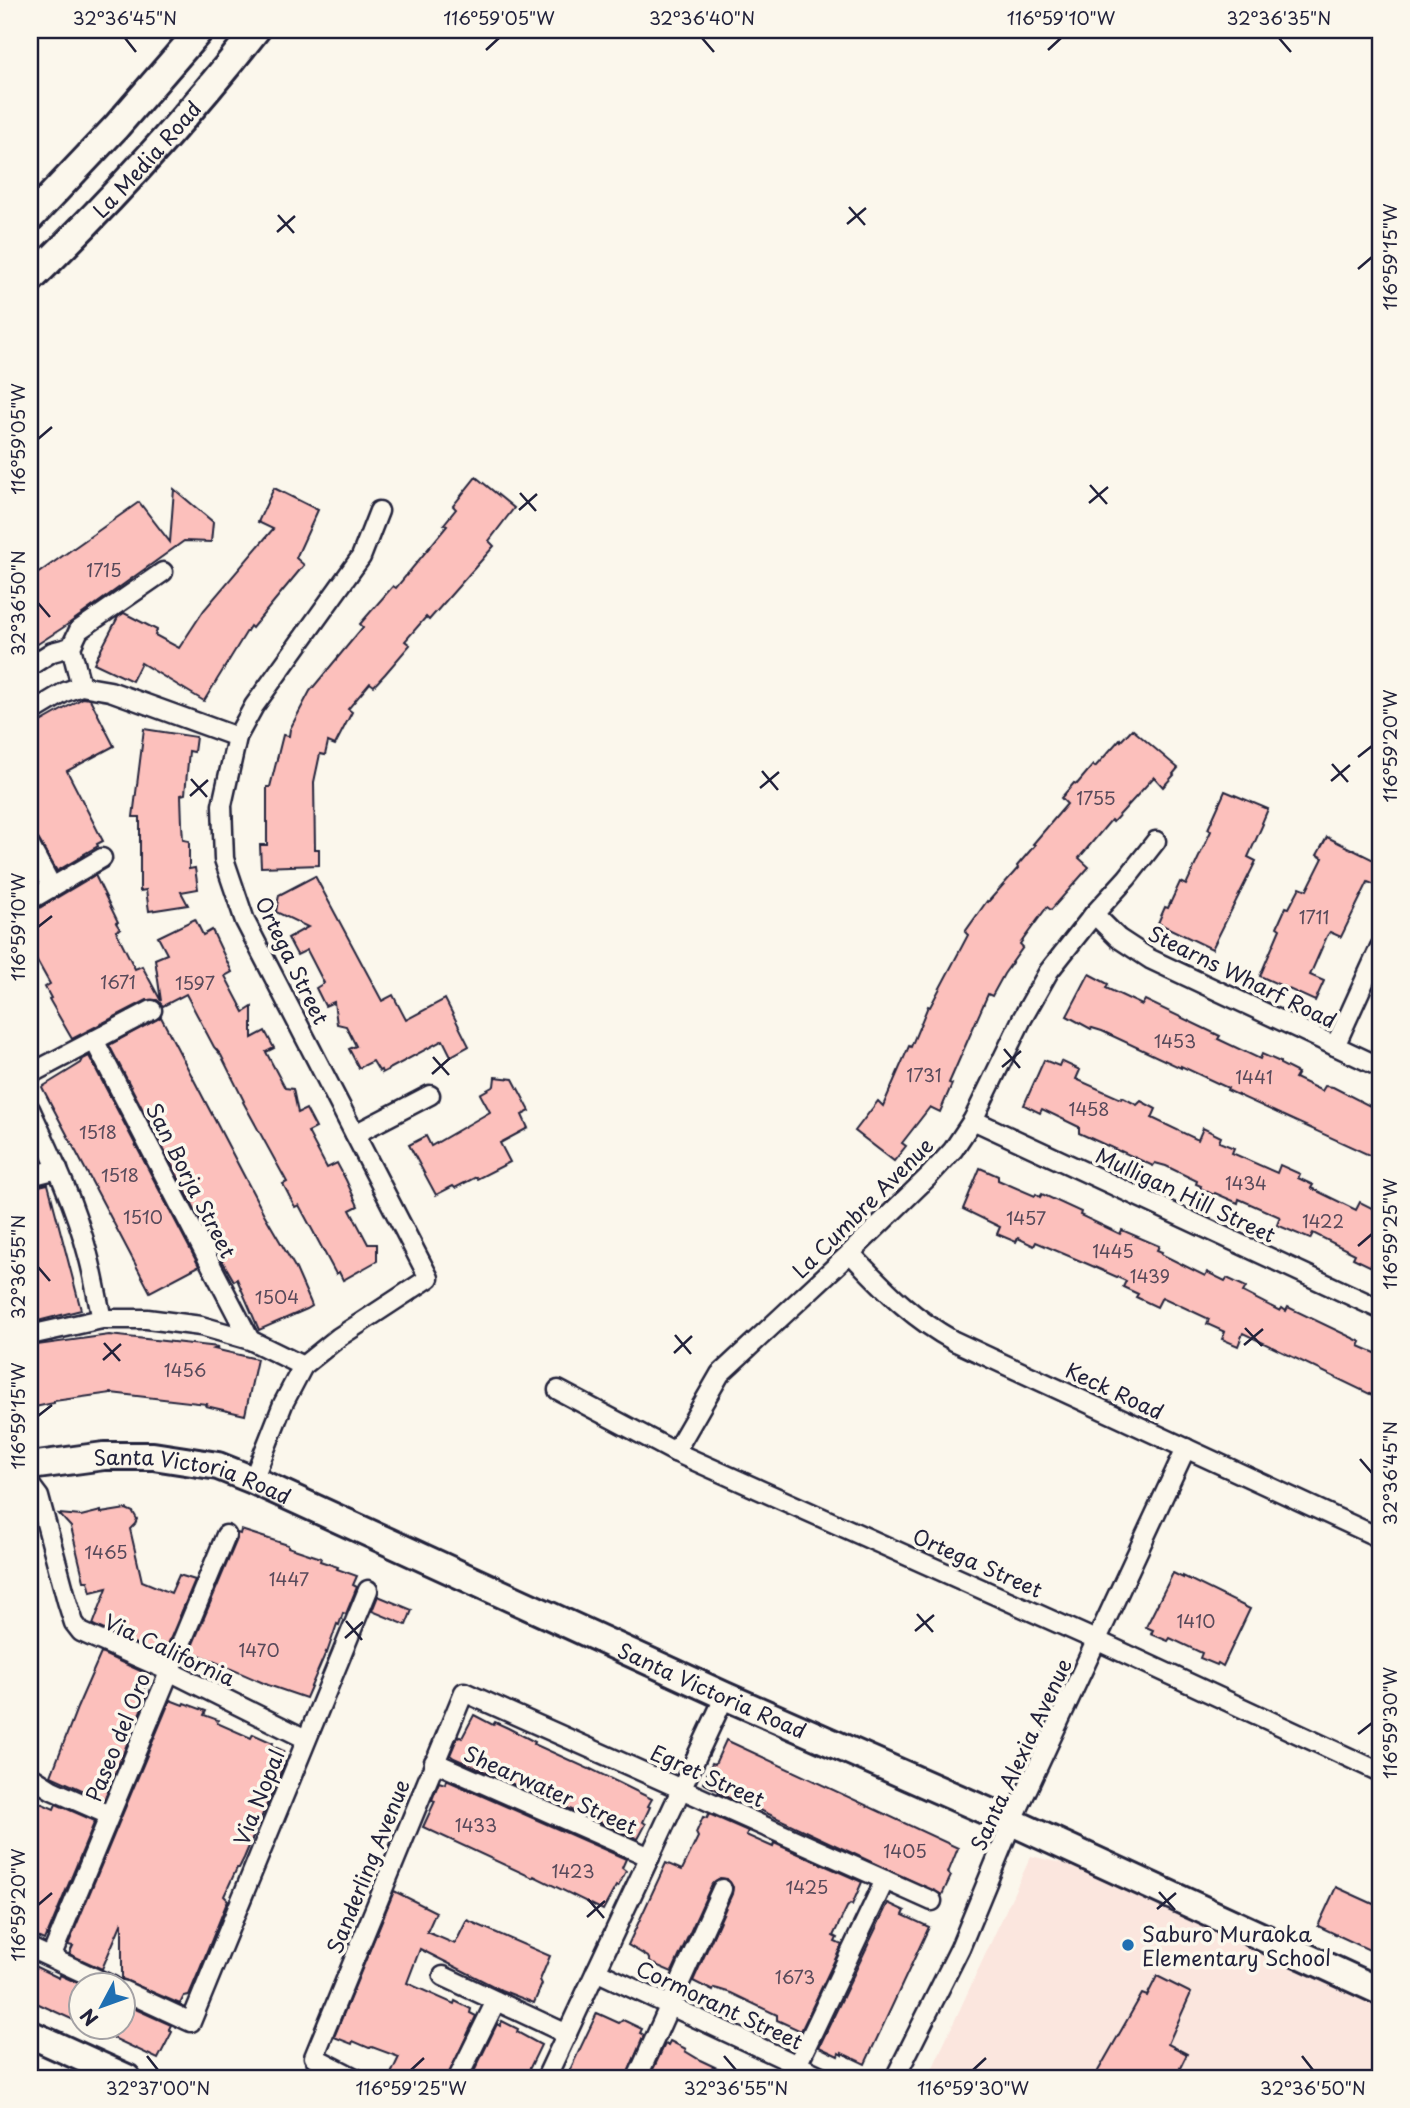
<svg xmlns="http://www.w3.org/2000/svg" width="1410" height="2108" font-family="'Playpen Sans',sans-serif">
	<rect width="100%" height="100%" fill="#fbf7ec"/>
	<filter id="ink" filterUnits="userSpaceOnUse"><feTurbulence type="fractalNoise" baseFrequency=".0143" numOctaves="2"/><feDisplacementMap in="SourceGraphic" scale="14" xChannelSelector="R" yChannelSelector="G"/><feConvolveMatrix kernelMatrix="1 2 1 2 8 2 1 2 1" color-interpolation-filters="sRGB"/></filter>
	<g filter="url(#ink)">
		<path fill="#fbe6de" d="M1031,1856L1153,1884L1380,2006V2078H928Z"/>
		<g fill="#fcc0bc" stroke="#22223b" stroke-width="2">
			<path d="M476,477L514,508L489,541L494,546L429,620L426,617L405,641L410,645L385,674L374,686L370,683L348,709L352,712L335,745L328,742L325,755L320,754L314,782L315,849H319V865L261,867L260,845H267V787H270L283,735L289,736L290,729L310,691L363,627L360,624L393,586L396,588L447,526L444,524L456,509L453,506Z"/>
			<path d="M274,488L318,510L296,558L304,565L252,628L250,626L204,701L141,663L132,681L94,663L118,617L124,613L157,630L155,635L179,648L204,610L273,529L258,522Z"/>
			<path d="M174,489L213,522L211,542L184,541L64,627L30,649V590L34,585L30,579L139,502L170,542Z"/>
			<path d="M83,698L90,699L114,746L67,771L103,841L97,844L98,846L84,854V855L57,871L30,825V728Z"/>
			<path d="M144,729L196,737L194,752L189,751L185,794L181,795L182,824L183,840L189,841V869L195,868L198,889L181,892L188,905L149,911L146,890L140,891V817H133Z"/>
			<path d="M1132,729L1178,768L1173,774L1174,775L1163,787L1154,777L1113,822L1111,820L1079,858L1089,867L1051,910L1047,907L1020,944L1023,947L1004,974L992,996L988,994L949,1083L952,1084L940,1112L930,1107L902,1143L906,1146L894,1161L855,1131L878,1101L883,1106L909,1046L911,1047L928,1006L930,1007L968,935L965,932L987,901L988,902L1018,868L1017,866L1035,845L1033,844L1067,804L1061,798L1074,783L1077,784L1093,765L1095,767L1120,739L1121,741Z"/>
			<path d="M1225,791L1268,809L1262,823L1263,824L1248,857L1256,861L1212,949L1158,923L1165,907L1168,908L1180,882L1186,885L1211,831L1208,829Z"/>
			<path d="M1327,837L1380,863V887L1368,882L1341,937L1330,932L1327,936L1310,975L1324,981L1315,1001L1260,976L1280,929L1277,927L1286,907L1289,908L1300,887L1307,890L1323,858L1317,855Z"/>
			<path d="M95,875L118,922L116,923L120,929L116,931L135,969L142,966L161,1001L155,959L167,954L158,937L195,919L203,935L212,930L232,972L225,976L244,1012L252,1007V1038L265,1031L274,1048L266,1052L285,1088L293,1089L298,1113L306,1109L316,1128L308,1132L327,1168L337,1163L346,1180L358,1206L350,1210L368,1244H377V1261L343,1280L339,1272L336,1274L299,1205L295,1207L283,1184L287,1182L243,1102L244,1101L221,1055L214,1047L186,994L163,1006L157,1000H147L72,1039L49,999L51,998L45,987L50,984L30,948V911L36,910Z"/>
			<path d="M315,876L382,1001L393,995L406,1020L445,999L469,1046L451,1056L443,1040L382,1073L381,1070L379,1071L373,1061L359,1068L349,1049L356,1046L346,1026L337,1024L334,1002L325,1006L316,988L324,983L307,950L297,955L288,938L308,927L276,912L279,895Z"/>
			<path d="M1089,974L1108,984L1106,988L1142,1005L1145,1000L1220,1036L1218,1039L1260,1059L1262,1054L1280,1062V1064L1298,1073L1295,1078L1322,1091L1325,1086L1333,1087L1380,1111V1160L1227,1090L1228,1088L1181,1066V1068L1102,1031L1092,1028L1091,1029L1067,1016Z"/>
			<path d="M161,1017L264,1214L296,1269L310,1301L312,1306L307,1309L259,1330L237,1279L234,1281L219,1255L109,1045Z"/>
			<path d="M89,1056L199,1266L150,1292L42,1087L81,1063L83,1059Z"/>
			<path d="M1044,1060L1059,1066L1061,1061L1080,1070L1076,1079L1121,1099L1122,1097L1137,1105L1141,1101L1156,1109L1152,1118L1198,1140L1203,1128L1221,1137L1219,1142L1234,1148L1232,1153L1277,1173L1280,1165L1300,1174L1298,1178L1313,1185L1311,1188L1356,1210L1360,1202L1380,1212V1271L1353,1258L1355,1254L1313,1233L1310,1239L1277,1225L1280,1217L1239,1199L1238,1203L1215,1193L1214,1195L1200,1188L1201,1186L1196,1184L1197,1181L1166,1166L1155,1163L1153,1166L1121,1151V1152L1079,1133V1127L1042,1109L1040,1113L1024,1105Z"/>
			<path d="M495,1077L513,1079L530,1111L522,1115L528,1128L500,1143L510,1162L477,1179L476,1177L455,1188L453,1186L436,1195L409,1145L426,1136L431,1146L490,1112L480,1094L494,1086Z"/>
			<path d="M980,1168L998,1176V1180L1035,1196L1036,1194L1040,1197L1042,1194L1081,1212L1080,1215L1120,1234L1122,1230L1159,1246L1157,1250L1162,1252L1161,1254L1205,1276L1207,1272L1225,1281L1227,1278L1246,1287L1243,1292L1280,1311L1282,1308L1286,1311L1288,1307L1361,1342L1359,1346L1380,1355V1399L1243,1333L1238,1346L1222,1339L1225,1332L1207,1324L1209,1319L1162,1297L1157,1307L1136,1297L1138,1294L1123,1287L1126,1281L1090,1265L1036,1242L1034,1246L1018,1238L1016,1242L997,1234L1000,1227L963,1209Z"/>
			<path d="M48,1184L81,1310L30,1323V1188Z"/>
			<path d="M109,1335L219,1347L214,1349L257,1359L245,1415L206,1406L207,1404L111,1393L54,1401V1403L30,1408V1346Z"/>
			<path d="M126,1509L133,1512L137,1519L135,1524L130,1529L142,1581L171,1593L179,1575L195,1580L164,1654L156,1651L154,1652L93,1625L107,1588L91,1592L88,1581H84L71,1527L59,1514L81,1516L101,1511V1513Z"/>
			<path d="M241,1530L288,1545V1547L321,1558L320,1561L338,1567L337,1569L357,1576L353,1585L357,1587L346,1614L343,1613L339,1625L337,1624L327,1653L326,1652L306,1698L268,1685L190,1651L237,1539V1533L240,1534Z"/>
			<path d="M1173,1573L1183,1578V1576L1250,1609L1223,1666L1218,1663L1217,1665L1200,1658L1202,1653L1170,1638L1168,1641L1151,1634L1153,1630L1146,1627Z"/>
			<path d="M378,1596L412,1610L406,1625L372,1611Z"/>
			<path d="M101,1653L145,1673L143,1678L148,1681L144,1691L148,1693L104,1800L51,1776L77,1708Z"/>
			<path d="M170,1700L183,1705L184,1703L206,1711L204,1715L218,1720L217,1723L251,1738L253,1734L273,1743L272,1746L284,1751L280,1760L285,1762L244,1858L239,1868H237L224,1896L228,1900L200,1969L189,1995L184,1996L180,2004L122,1979V1922L102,1969L69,1954L73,1946L68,1945Z"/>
			<path d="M474,1715L493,1725L495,1722L508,1728L535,1742L534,1744L591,1770V1769L652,1799L648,1806L650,1807L643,1822L646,1824L638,1839L454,1758L450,1755L458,1736L462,1738Z"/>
			<path d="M726,1740L958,1848L948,1873L951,1876L942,1895L756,1808V1810L718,1793L719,1791L703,1783L712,1763L715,1764Z"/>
			<path d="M446,1780L626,1859L622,1868L626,1871L618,1887L616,1886L603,1910L534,1876L533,1878L423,1827L435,1801L432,1800L439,1782L445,1784Z"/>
			<path d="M40,1803L54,1809L56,1804L95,1821L47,1936L46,1935L44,1940L30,1934V1811L35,1816Z"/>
			<path d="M709,1814L748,1831L746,1835L773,1847L774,1843L862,1882L852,1905L850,1904L847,1907L833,1936L837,1938L835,1942L842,1945L801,2031L777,2020V2015L731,1993L718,1989L714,1988L713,1991L693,1981L732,1894L733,1887L727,1879L720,1878L712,1884L672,1972L651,1963L648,1957L628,1945L666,1863L682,1870L698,1837L696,1833L703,1817L707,1818Z"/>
			<path d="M1336,1887L1380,1907V1955L1318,1926Z"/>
			<path d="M394,1891L436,1912L427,1932L455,1944L467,1920L550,1956L540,1980L542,1984L534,2003L501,1990L420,1949L407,1983L454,2004L455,2001L471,2009L470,2013L476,2016L447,2078H389L399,2057L372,2047L369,2048L353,2041L352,2044L334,2037Z"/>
			<path d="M888,1903L905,1911L903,1915L929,1927L865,2064L842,2053V2055L839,2053L838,2056L819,2047Z"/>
			<path d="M30,1964L59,1978L60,1975L80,1984V2023L30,2000Z"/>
			<path d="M1157,1976L1191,1993L1168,2044L1187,2054L1175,2078H1094L1142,1994L1147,1996Z"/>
			<path d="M122,2003L171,2025L169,2029L172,2032L158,2059L90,2027H122Z"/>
			<path d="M597,2013L619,2023L623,2020L642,2029L640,2033L644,2035L626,2078H569L570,2075L568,2074Z"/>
			<path d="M502,2021L518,2029L517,2032L541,2045L525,2078H471L497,2024L500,2026Z"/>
			<path d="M670,2041L686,2049L685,2051L700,2060L738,2078H649L665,2044L668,2045Z"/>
		</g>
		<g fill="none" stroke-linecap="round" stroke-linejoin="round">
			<defs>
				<g id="street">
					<path d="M30,666L52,652L71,647"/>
					<path d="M81,686L71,647L79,630L163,572"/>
					<path d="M30,713L65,692L81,686L110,691L237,737"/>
					<path d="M30,846L52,887"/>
					<path d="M30,900L102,858"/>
					<path d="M1094,914L1118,938L1150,959L1380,1067"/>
					<path d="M94,1040L250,1340"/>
					<path d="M1335,1046L1380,947"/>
					<path d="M30,1074L152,1010"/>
					<path d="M30,1109C52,1156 75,1204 88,1255C94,1276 97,1298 102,1319"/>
					<path d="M973,1120L1380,1309"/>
					<path d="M355,1134L430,1095"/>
					<path d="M30,1176L58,1169"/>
					<path d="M850,1253C885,1289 909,1316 954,1341L1380,1538"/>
					<path d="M30,1335L102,1319H147L201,1326L250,1340L303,1366"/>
					<path d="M558,1390L675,1452L1098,1641L1380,1772"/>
					<path d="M675,1452L720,1374L850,1253L928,1177L953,1150L973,1120L1022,1019L1049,971L1094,914L1127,878L1156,841"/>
					<path d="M253,1480L283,1404L303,1366L339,1337L429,1278L245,921L224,859L222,805L237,737L254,706L361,557L379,511"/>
					<path d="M30,1485L39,1497L67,1601L74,1623L81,1632L169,1671L306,1739"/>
					<path d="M434,1762L650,1857"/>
					<path d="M30,1776L52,1790L109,1815"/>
					<path d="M30,1948L112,1986"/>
					<path d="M51,1957L226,1535"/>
					<path d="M596,1971L825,2078"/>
					<path d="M443,1976L567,2034"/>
					<path d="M122,1990L191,2022L368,1590"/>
					<path d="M355,2078L314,2057L464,1692L932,1901"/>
					<path d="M458,2078L496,2001"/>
					<path d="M546,2078L725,1696"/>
					<path d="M637,2078L722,1889"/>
					<path d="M791,2078L885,1880"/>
					<path d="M895,2078L960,1948L1012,1822L1186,1448"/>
				</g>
				<g id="secondary">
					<path d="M30,218L116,127L200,30"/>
					<path id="s1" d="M30,280C110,202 187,118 256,30"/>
					<path id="s2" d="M30,1466L104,1456H153L218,1466L253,1480L725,1696L1012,1822L1380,1991"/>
					<path d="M30,2034L127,2078"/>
				</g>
			</defs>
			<use href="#street" stroke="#22223b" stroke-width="23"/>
			<use href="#secondary" stroke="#22223b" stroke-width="32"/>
			<use href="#street" stroke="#fbf7ec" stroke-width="18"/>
			<use href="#secondary" stroke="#fbf7ec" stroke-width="26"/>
		</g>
	</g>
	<path fill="none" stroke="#22223b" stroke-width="2.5" d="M125,38L136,52M702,38L714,52M1279,38L1291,52M486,50L499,38M1048,50L1061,38M849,207L865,225M278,215L294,233M847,224L866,208M277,232L295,216M1358,269L1372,257M38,439L52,427M1090,485L1107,504M520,493L536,511M1089,503L1108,487M519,510L537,494M38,603L50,617M1358,757L1372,746M1332,764L1348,782M762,771L778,790M191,779L207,797M1331,781L1350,765M760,788L779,772M190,796L208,780M38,927L52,916M1004,1049L1020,1068M433,1057L449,1075M1002,1067L1021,1051M432,1074L450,1058M1358,1246L1372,1234M38,1267L50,1281M1245,1328L1262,1346M675,1335L691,1354M104,1343L120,1361M1244,1345L1263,1329M674,1353L692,1336M103,1360L121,1344M38,1416L52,1405M1360,1459L1372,1473M917,1614L933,1632M346,1621L362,1640M915,1631L934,1615M345,1638L363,1622M1358,1734L1372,1723M1159,1892L1175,1910M588,1899L604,1918M38,1905L52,1893M1157,1909L1176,1893M587,1917L605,1901M147,2056L158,2070M724,2056L736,2070M1302,2056L1313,2070M411,2070L424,2058M973,2070L986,2058"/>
	<circle fill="#1f6fb2" stroke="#fbf7ec" stroke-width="2.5" cx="1128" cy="1945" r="7"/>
	<g text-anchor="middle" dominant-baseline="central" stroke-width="7" stroke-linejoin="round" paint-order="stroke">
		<g font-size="18" fill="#584a5b">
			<text x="104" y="569">1715</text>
			<text x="1096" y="797">1755</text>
			<text x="1314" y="916">1711</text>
			<text x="118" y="981">1671</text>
			<text x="195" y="982">1597</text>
			<text x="1175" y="1040">1453</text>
			<text x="924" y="1074">1731</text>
			<text x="1254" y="1076">1441</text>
			<text x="1089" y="1108">1458</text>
			<text x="98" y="1131">1518</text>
			<text x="120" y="1174">1518</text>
			<text x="1246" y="1182">1434</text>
			<text x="143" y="1216">1510</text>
			<text x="1026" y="1217">1457</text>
			<text x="1323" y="1220">1422</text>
			<text x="1113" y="1250">1445</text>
			<text x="1150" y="1275">1439</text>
			<text x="277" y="1296">1504</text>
			<text x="185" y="1369">1456</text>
			<text x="106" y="1551">1465</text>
			<text x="289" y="1578">1447</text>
			<text x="1196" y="1620">1410</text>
			<text x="259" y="1649">1470</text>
			<text x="476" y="1824">1433</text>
			<text x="905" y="1850">1405</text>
			<text x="573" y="1870">1423</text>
			<text x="807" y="1886">1425</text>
			<text x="795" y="1976">1673</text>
		</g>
		<g font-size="21" fill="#22223b" stroke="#fbf7ec">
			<text stroke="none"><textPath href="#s1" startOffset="168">La Media Road</textPath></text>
			<text transform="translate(293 960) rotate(64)">Ortega Street</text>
			<text transform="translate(1243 976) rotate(26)">Stearns Wharf Road</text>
			<text transform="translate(192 1180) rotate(63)">San Borja Street</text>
			<text transform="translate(1186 1194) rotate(25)">Mulligan Hill Street</text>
			<text transform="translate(862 1207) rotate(-45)">La Cumbre Avenue</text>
			<text transform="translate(1115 1390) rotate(25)">Keck Road</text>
			<text stroke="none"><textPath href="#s2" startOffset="166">Santa Victoria Road</textPath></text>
			<text transform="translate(978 1562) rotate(24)">Ortega Street</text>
			<text transform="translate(170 1649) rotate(25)">Via California</text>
			<text stroke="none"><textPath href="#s2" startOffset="732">Santa Victoria Road</textPath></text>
			<text transform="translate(117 1737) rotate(-68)">Paseo del Oro</text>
			<text transform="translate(1020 1754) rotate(-65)">Santa Alexia Avenue</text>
			<text transform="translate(708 1775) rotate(24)">Egret Street</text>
			<text transform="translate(551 1789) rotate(24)">Shearwater Street</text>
			<text transform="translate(258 1797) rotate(-68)">Via Nopal</text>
			<text transform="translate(367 1866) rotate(-68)">Sanderling Avenue</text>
			<text transform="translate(720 2004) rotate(25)">Cormorant Street</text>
		</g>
		<g font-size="21" fill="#22223b" stroke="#fbf7ec" text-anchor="start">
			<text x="1142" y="1933">Saburo Muraoka<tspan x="1142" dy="24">Elementary School</tspan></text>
		</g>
	</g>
	<rect width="1410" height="2108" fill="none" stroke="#fbf7ec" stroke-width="77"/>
	<g transform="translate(102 2006) rotate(229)"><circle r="33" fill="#fbf7ec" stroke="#a4a2a5" stroke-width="2"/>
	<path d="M0-5L12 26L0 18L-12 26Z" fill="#1f6fb2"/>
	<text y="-10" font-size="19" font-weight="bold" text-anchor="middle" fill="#22223b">N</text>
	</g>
	<rect x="38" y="38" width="1334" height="2032" fill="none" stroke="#22223b" stroke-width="2.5"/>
	<g font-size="18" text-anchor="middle" fill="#22223b">
		<text x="125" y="25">32°36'45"N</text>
		<text x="499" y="25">116°59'05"W</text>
		<text x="702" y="25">32°36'40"N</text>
		<text x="1061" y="25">116°59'10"W</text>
		<text x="1279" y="25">32°36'35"N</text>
		<text transform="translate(1391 257) rotate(-90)" y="6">116°59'15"W</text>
		<text transform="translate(19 439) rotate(-90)" y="6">116°59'05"W</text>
		<text transform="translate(19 603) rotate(-90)" y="6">32°36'50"N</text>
		<text transform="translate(1391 746) rotate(-90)" y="6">116°59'20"W</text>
		<text transform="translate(19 927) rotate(-90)" y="6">116°59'10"W</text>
		<text transform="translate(1391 1234) rotate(-90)" y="6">116°59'25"W</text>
		<text transform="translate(19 1267) rotate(-90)" y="6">32°36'55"N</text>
		<text transform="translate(19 1416) rotate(-90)" y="6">116°59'15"W</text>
		<text transform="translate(1391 1473) rotate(-90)" y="6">32°36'45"N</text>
		<text transform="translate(1391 1723) rotate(-90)" y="6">116°59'30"W</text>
		<text transform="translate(19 1905) rotate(-90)" y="6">116°59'20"W</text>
		<text x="158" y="2095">32°37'00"N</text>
		<text x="411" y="2095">116°59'25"W</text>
		<text x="736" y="2095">32°36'55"N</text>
		<text x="973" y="2095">116°59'30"W</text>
		<text x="1313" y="2095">32°36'50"N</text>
	</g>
</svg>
